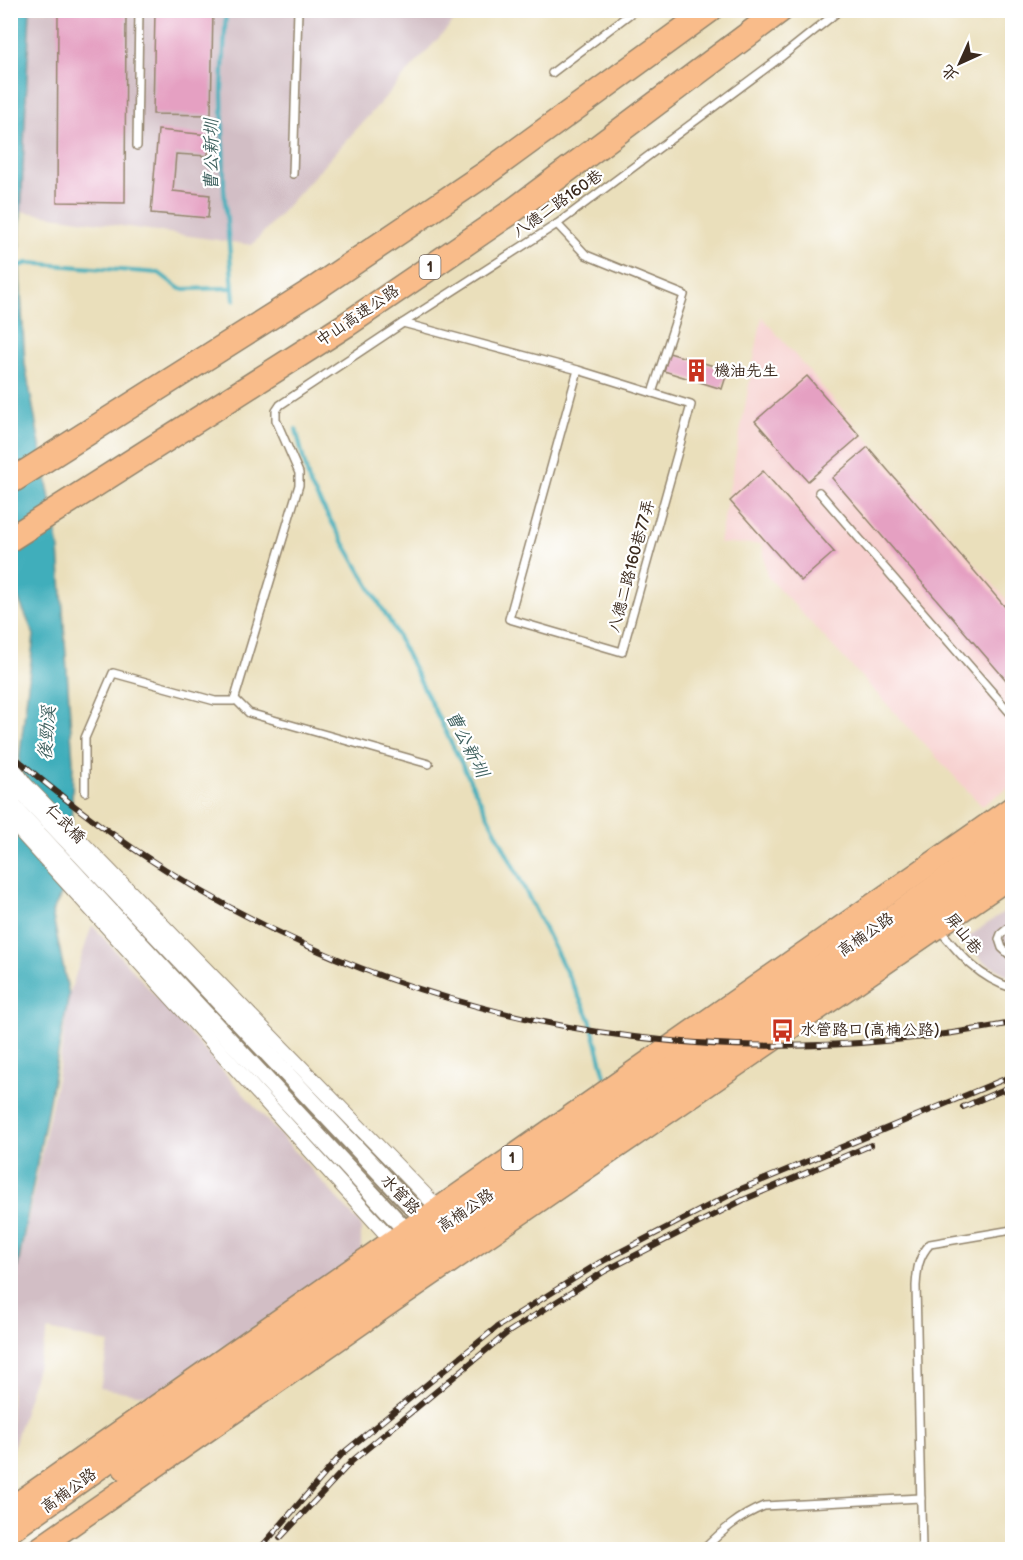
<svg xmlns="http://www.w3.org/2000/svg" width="1023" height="1560" font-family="'Balsamiq Sans','LXGW WenKai TC',sans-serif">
	<rect width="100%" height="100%" fill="#fff"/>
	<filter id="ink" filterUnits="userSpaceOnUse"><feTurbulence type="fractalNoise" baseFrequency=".0167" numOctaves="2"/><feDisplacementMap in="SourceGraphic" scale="12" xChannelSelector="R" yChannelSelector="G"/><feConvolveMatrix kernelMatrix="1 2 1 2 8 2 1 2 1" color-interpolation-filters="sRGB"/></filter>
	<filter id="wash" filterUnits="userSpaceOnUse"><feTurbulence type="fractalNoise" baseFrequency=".008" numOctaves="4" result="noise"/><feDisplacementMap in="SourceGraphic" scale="24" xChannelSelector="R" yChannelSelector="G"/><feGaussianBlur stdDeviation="1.35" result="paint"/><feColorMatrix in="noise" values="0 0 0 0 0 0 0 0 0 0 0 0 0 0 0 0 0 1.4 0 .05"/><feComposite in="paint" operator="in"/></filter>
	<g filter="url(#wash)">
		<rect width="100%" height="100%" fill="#eadfbb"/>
		<path fill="#f7d0cf" d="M762,317L1012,606V785L982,806L767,576L762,544L719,543Z"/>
		<g fill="#d2bec5">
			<path d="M11,11H463L252,245L11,210Z"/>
			<path d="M1012,906V978L983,961L964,940Z"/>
			<path d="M92,925L361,1225V1256L151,1396L100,1388L109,1343L48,1330L11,1456V1303L59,1068L69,995Z"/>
		</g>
		<path fill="#3faebb" stroke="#3d6c6c" stroke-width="1.5" d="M30,10L19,259L25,364L59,548L73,762L70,878L52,912L69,995L11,1302L10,837L34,635L10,579V11Z"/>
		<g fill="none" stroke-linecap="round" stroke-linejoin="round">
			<g stroke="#3faebb" stroke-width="4">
				<path d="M226,10L222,89L224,189L234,300"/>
				<path d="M10,269L28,263L159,273L180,289L233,288"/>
				<path d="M296,429L310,485L393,627L590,1019L605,1076"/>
			</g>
		</g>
		<g id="blocks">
			<g fill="#e5a0c2">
				<path d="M58,10H126L125,203L57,202Z"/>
				<path d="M155,10H213L211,115L153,114Z"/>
				<path d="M158,130L209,135L208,156L176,154L173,191L210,195L208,218L151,213Z"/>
				<path d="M669,353L728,370L722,389L664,371Z"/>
				<path d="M807,376L860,436L808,481L755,421Z"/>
				<path d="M868,447L1012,615V687L832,478Z"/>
				<path d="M763,471L834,552L801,581L730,501Z"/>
			</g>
		</g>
	</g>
	<g filter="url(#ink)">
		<use href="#blocks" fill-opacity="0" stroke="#92846c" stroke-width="1.5"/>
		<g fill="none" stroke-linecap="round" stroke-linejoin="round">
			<defs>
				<g id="service">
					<path d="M552,73L635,10"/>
					<path d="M137,146L139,10"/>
					<path d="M293,174L298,10"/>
					<path d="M557,224L586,255L684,295L652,393"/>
					<path d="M403,323L578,370L691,405L622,652L509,619L578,370"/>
					<path d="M819,492L1012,715"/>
					<path d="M235,699L249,713L429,764"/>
					<path d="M85,792V738L113,673L215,701H234L299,485V473L276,420V411L280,405L403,323L557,224L781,57L840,10"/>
					<path d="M1012,925L1001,934L999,939L1002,948L1012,957"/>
					<path d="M940,930C961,956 979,978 1012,988"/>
					<path d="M703,1550C722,1531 739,1516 764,1506L921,1498"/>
					<path d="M922,1550L916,1286C917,1270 918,1257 930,1244L1012,1230"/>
				</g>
				<g id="minor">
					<path d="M10,763L25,784L443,1213"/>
					<path d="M10,820L397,1246"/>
				</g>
				<g id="tertiary">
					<path d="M10,780L431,1227"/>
					<path d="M10,803L413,1238"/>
				</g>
				<g id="primary">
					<path d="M124,1469L391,1283L1012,856"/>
					<path d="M10,1508L1012,807"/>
					<path d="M10,1532L381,1268L897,913L1012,831"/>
					<path d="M36,1550L401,1296L1012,876"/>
				</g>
				<g id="motorway">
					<path d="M10,482L313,290L485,174L710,10"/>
					<path d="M10,539L346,325L510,213L781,10"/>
				</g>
			</defs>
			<use href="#service" stroke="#92846c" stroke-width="10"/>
			<use href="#minor" stroke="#92846c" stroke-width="16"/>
			<use href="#tertiary" stroke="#92846c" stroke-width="20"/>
			<use href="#primary" stroke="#92846c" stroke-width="24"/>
			<use href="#motorway" stroke="#92846c" stroke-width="27"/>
			<use href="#service" stroke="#fff" stroke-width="7"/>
			<use href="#minor" stroke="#fff" stroke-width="14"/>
			<use href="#tertiary" stroke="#fff" stroke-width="16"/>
			<use href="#primary" stroke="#f9bc8a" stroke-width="21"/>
			<use href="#motorway" stroke="#f9bc8a" stroke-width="24"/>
			<defs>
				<g id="rail">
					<path d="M10,753C291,1000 647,1093 1012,1023"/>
					<path d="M963,1107L1012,1086"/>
					<path d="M280,1538L352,1461L507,1333L605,1271L743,1200L871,1145"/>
					<path d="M259,1550L342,1454L497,1327L599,1263L741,1189L1012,1076"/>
				</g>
			</defs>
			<use href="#rail" stroke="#3b2a1e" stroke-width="6"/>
			<use href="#rail" stroke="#fff" stroke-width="4" stroke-dasharray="11" stroke-linecap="butt"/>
		</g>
	</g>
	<defs>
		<symbol id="building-bare" viewBox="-9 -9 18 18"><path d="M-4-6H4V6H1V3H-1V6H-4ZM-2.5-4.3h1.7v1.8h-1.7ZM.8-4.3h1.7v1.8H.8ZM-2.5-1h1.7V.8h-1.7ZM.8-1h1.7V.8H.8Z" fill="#c8321e" stroke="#fff" stroke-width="2.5" paint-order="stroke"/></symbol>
		<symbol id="bus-bare" viewBox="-9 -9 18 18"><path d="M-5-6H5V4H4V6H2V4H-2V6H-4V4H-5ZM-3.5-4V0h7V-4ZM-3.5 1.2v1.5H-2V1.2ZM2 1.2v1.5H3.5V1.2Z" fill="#c8321e" stroke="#fff" stroke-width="2.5" paint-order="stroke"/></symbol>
	</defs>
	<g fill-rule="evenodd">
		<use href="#building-bare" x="680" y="354" width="33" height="33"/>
		<use href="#bus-bare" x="766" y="1014" width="33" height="33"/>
	</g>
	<g text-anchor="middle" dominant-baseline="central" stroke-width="4.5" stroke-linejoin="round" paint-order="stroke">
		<g fill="#fff" stroke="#766a62" stroke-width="1.5">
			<rect x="419.5" y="255" width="21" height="24" rx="4.5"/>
			<rect x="501.5" y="1146" width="21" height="24" rx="4.5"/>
		</g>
		<g font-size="15" font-weight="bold" fill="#3b2a1e">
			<text x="430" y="267">1</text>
			<text x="512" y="1158">1</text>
		</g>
		<g font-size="16" fill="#3b2a1e" stroke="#fff">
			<text transform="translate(558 204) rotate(-35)">八德二路160巷</text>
			<text transform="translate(358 316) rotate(-34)">中山高速公路</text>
			<text transform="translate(632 566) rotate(-75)">八德二路160巷77弄</text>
			<text transform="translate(65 824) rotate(45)">仁武橋</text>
			<text transform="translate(963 934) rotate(51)">屏山巷</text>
			<text transform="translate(866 935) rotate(-35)">高楠公路</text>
			<text transform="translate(400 1195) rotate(46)">水管路</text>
			<text transform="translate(466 1211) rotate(-34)">高楠公路</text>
			<text transform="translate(69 1491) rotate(-36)">高楠公路</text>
		</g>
		<g font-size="16" fill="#3b2a1e" stroke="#fff" text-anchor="start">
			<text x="714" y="371">機油先生</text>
			<text x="800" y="1030">水管路口(高楠公路)</text>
		</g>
		<g font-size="18" font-style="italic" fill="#3d5f5d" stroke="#fff">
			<text transform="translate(211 155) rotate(-90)">曹公新圳</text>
			<text transform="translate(47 733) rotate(-85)">後勁溪</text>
			<text transform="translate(467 744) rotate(63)">曹公新圳</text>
		</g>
	</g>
	<rect width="1023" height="1560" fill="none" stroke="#fff" stroke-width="36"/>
	<g transform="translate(960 63) rotate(225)" stroke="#ffffff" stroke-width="4.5" paint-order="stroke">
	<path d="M0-4.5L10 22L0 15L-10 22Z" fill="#3b2a1e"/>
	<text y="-9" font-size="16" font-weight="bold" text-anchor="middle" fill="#3b2a1e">北</text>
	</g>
</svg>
